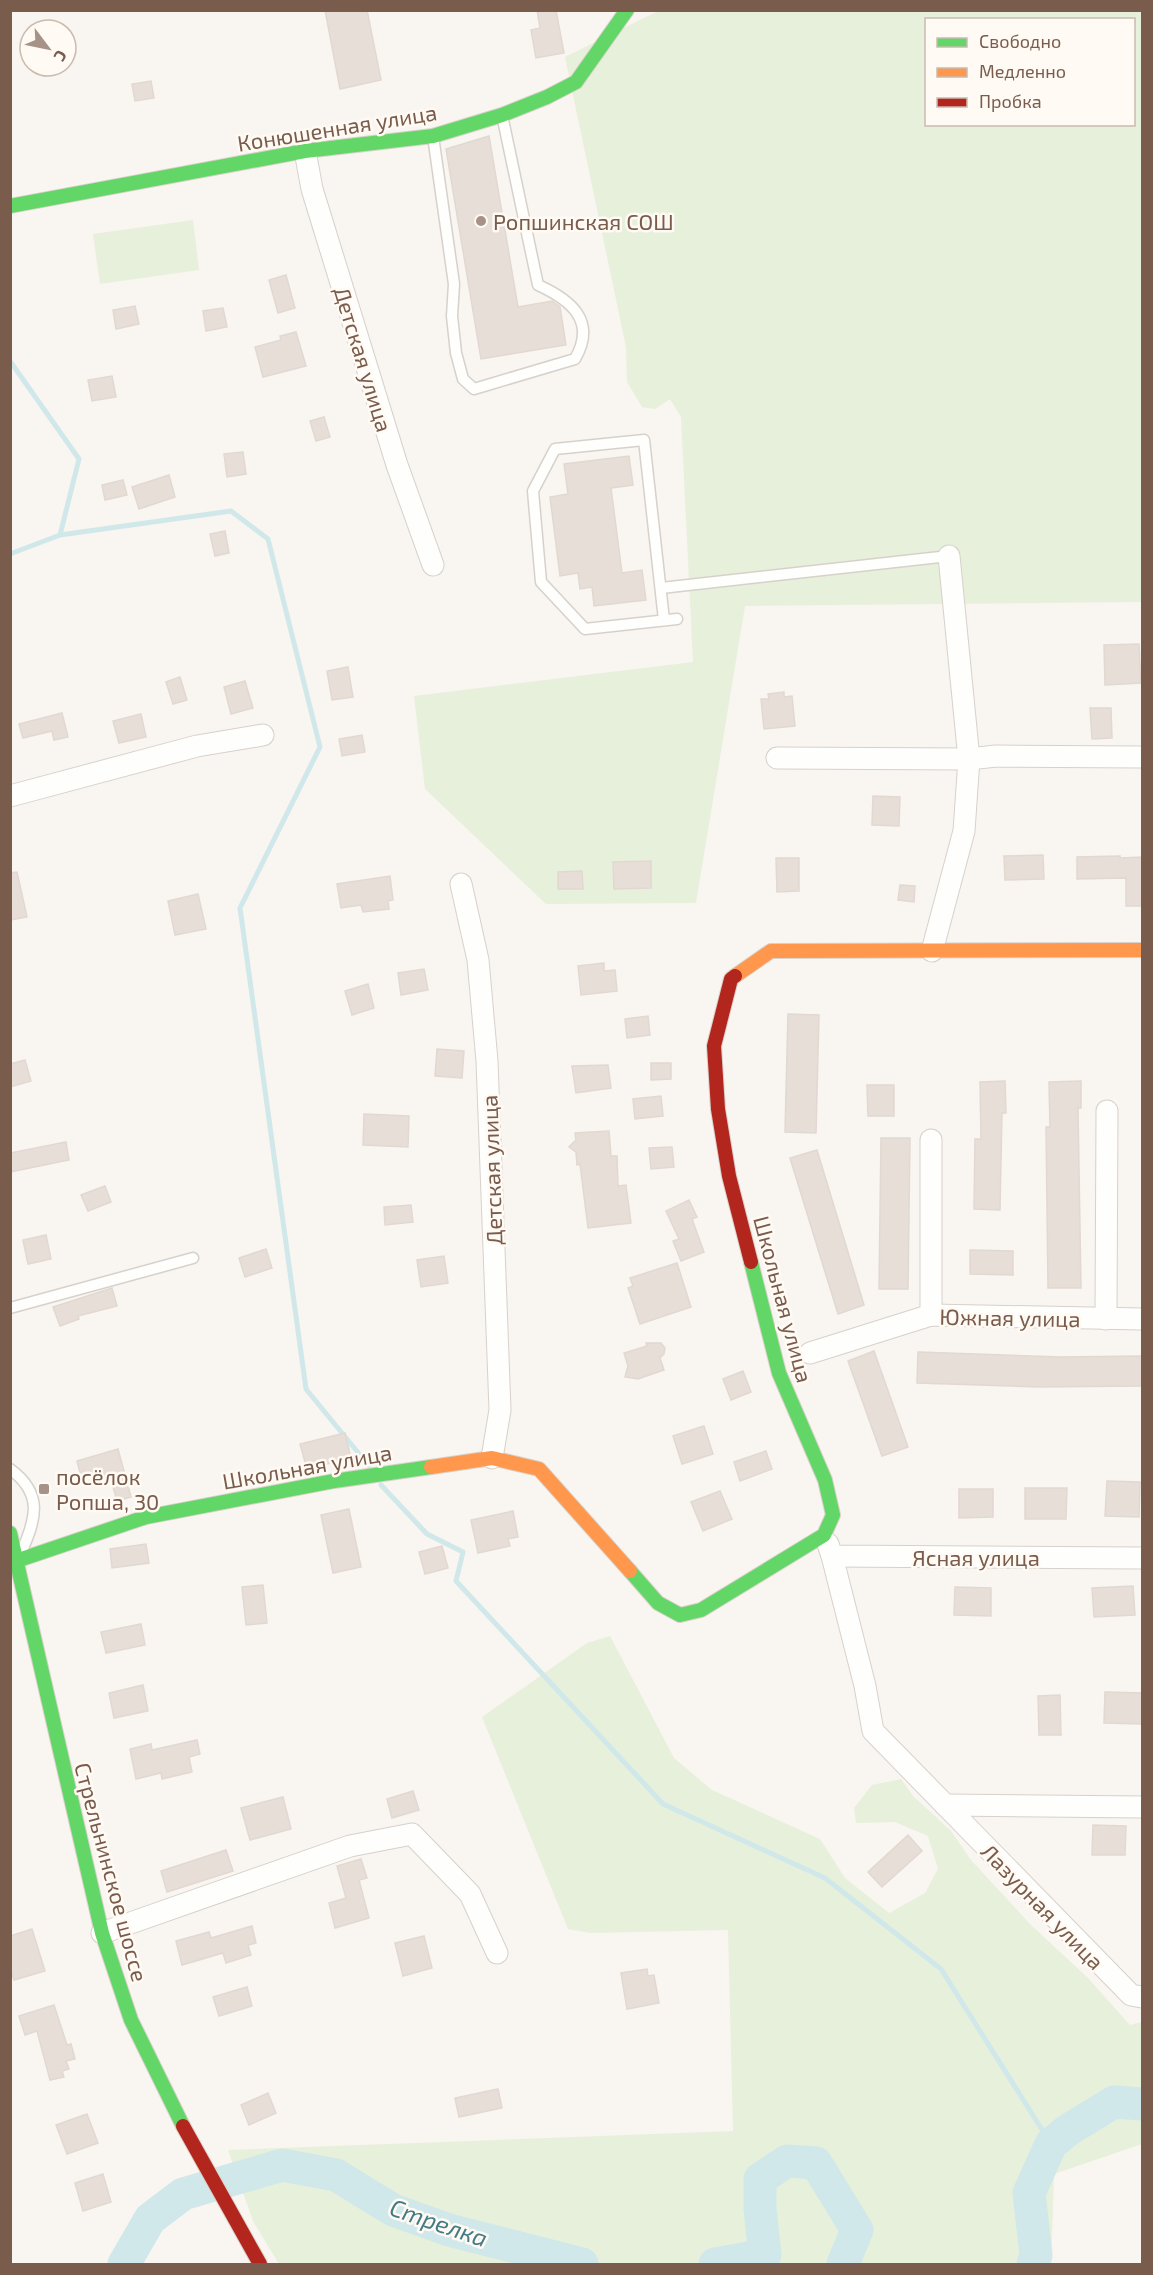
<svg xmlns="http://www.w3.org/2000/svg" width="1153" height="2275" font-family="'Exo 2',sans-serif">
	<rect width="100%" height="100%" fill="#f9f5f0"/>
	<g fill="#e7f0db" fill-rule="evenodd">
		<path d="M658,11H1142V602L745,606L696,903L546,904L425,789L414,696L693,662L681,417L670,399L655,409L642,407L627,382L626,347L565,57ZM926,20H1134V124H926Z"/>
		<path d="M193,220L199,270L100,284L93,234Z"/>
		<path d="M610,1636L674,1758L712,1790L820,1839L845,1878L889,1913L925,1893L938,1869L928,1836L895,1822L856,1823L854,1808L872,1785L901,1779L913,1796L951,1831L971,1860L1030,1924L1088,1978L1130,2025L1142,2022V2144L1054,2174L1051,2264H279L253,2221L228,2150L733,2131L728,1930L590,1933L568,1929L482,1717L587,1643Z"/>
	</g>
	<g fill="none" stroke-linecap="round" stroke-linejoin="round">
		<g stroke="#d0e8ea" stroke-width="5">
			<path d="M10,361L79,459L60,535L231,511L268,539L320,747L240,908L306,1389L369,1466"/>
			<path d="M10,554L60,535"/>
			<path d="M381,1485L427,1534L463,1552L456,1581L663,1804L825,1878L941,1969L1051,2144"/>
		</g>
		<g stroke="#d0e8ea" stroke-width="33">
			<path d="M124,2264L150,2219L183,2194L282,2165L336,2175L393,2210L449,2230L582,2264"/>
			<path d="M715,2264L765,2255L760,2209V2179L787,2161L816,2163L857,2230L843,2264"/>
			<path d="M1033,2264L1036,2255L1029,2193L1051,2144L1068,2130L1114,2102L1142,2104"/>
		</g>
	</g>
	<g fill="#e6ded7" stroke="#e2d8d2" stroke-width="1.5">
		<path d="M325,10H367L381,80L340,89Z"/>
		<path d="M537,10H556L564,53L536,58L531,30L540,28Z"/>
		<path d="M151,81L154,98L135,101L132,84Z"/>
		<path d="M489,136L518,307L552,301L560,307L566,345L481,359L446,149Z"/>
		<path d="M286,275L295,308L278,313L269,280Z"/>
		<path d="M135,306L139,324L116,329L113,310Z"/>
		<path d="M223,308L227,327L206,331L203,311Z"/>
		<path d="M296,332L306,366L263,377L255,347L281,340L280,336Z"/>
		<path d="M112,376L116,397L92,401L88,380Z"/>
		<path d="M324,417L330,437L316,441L310,421Z"/>
		<path d="M243,452L246,474L227,477L224,454Z"/>
		<path d="M629,456L633,485L611,488L622,573L642,570L646,600L594,606L592,587L580,589L578,573L560,576L550,497L568,494L564,464Z"/>
		<path d="M169,475L175,497L139,509L132,487Z"/>
		<path d="M123,480L127,495L105,500L102,485Z"/>
		<path d="M225,531L229,553L215,556L210,534Z"/>
		<path d="M1139,644L1141,683L1105,685L1104,645Z"/>
		<path d="M348,667L353,697L332,700L327,671Z"/>
		<path d="M180,677L187,700L173,704L166,682Z"/>
		<path d="M245,681L253,708L231,714L224,687Z"/>
		<path d="M784,692V697L792,696L795,726L764,729L761,699H769L768,694Z"/>
		<path d="M1090,708H1111L1112,738L1092,739Z"/>
		<path d="M62,713L68,737L54,740L52,731L23,738L19,724Z"/>
		<path d="M141,714L146,737L119,743L113,721Z"/>
		<path d="M362,735L365,752L342,756L339,739Z"/>
		<path d="M873,796L900,797L899,826L872,825Z"/>
		<path d="M1043,855L1044,879L1005,880L1004,856Z"/>
		<path d="M1120,856V858L1143,857V906H1126V878L1077,879V857Z"/>
		<path d="M776,858H799V891L777,892Z"/>
		<path d="M651,861V888L614,889L613,862Z"/>
		<path d="M582,871L583,889H558V872Z"/>
		<path d="M17,872L27,917L10,920V873Z"/>
		<path d="M390,876L393,900L388,901L389,909L363,912L361,905L341,908L337,884Z"/>
		<path d="M900,885L915,886L914,902L898,900Z"/>
		<path d="M198,894L206,929L175,935L168,901Z"/>
		<path d="M604,963V971L615,970L617,991L581,995L578,966Z"/>
		<path d="M424,969L428,990L401,995L398,973Z"/>
		<path d="M368,984L374,1008L352,1015L345,991Z"/>
		<path d="M788,1014L819,1015L816,1133L785,1132Z"/>
		<path d="M648,1016L650,1035L627,1038L625,1019Z"/>
		<path d="M437,1049L464,1051L462,1078L435,1076Z"/>
		<path d="M25,1060L31,1081L10,1087V1064Z"/>
		<path d="M651,1063H671V1079L651,1080Z"/>
		<path d="M608,1065L611,1088L576,1093L572,1066Z"/>
		<path d="M1005,1081L1006,1113H1002L1000,1210L974,1209L975,1139H981L980,1082Z"/>
		<path d="M1081,1081V1108H1078L1081,1288H1048L1046,1127H1050L1049,1082Z"/>
		<path d="M867,1085H894V1116H868Z"/>
		<path d="M661,1096L663,1116L635,1119L633,1099Z"/>
		<path d="M364,1114L409,1116L408,1147L363,1145Z"/>
		<path d="M609,1131L611,1156H617L618,1186L626,1185L631,1223L588,1228L580,1164L577,1165L576,1152L569,1147L576,1140L575,1133Z"/>
		<path d="M881,1138H910L908,1289H879Z"/>
		<path d="M66,1142L69,1160L10,1172V1153Z"/>
		<path d="M672,1147L674,1167L651,1169L649,1148Z"/>
		<path d="M817,1150L864,1305L838,1314L790,1158Z"/>
		<path d="M105,1186L111,1202L88,1211L81,1195Z"/>
		<path d="M689,1200L697,1217L692,1219L704,1252L681,1261L673,1241L679,1239L666,1211Z"/>
		<path d="M411,1205L413,1222L385,1225L384,1207Z"/>
		<path d="M46,1235L51,1259L28,1264L23,1240Z"/>
		<path d="M266,1249L272,1268L245,1277L239,1258Z"/>
		<path d="M970,1250L1013,1251V1275L970,1274Z"/>
		<path d="M444,1256L448,1283L421,1287L417,1260Z"/>
		<path d="M677,1263L691,1307L640,1324L628,1288L633,1286L630,1278Z"/>
		<path d="M112,1288L117,1306L78,1316L79,1319L60,1326L53,1307Z"/>
		<path d="M646,1343H661L665,1348L664,1354L660,1358L664,1370L638,1379L625,1377L628,1366L624,1353L647,1346Z"/>
		<path d="M874,1351L908,1447L882,1456L848,1361Z"/>
		<path d="M918,1352L1060,1357L1143,1356V1386L1038,1387L917,1383Z"/>
		<path d="M743,1371L751,1392L731,1400L723,1379Z"/>
		<path d="M704,1426L713,1454L682,1464L673,1436Z"/>
		<path d="M345,1433L351,1458L307,1469L300,1444Z"/>
		<path d="M118,1449L131,1497L117,1501L111,1480L102,1483L99,1472L81,1477L77,1461Z"/>
		<path d="M766,1451L772,1469L740,1481L734,1462Z"/>
		<path d="M1107,1481L1140,1482L1139,1517L1105,1516Z"/>
		<path d="M1025,1488H1067L1066,1519H1025Z"/>
		<path d="M959,1489H993V1517L959,1518Z"/>
		<path d="M720,1491L732,1519L703,1531L691,1502Z"/>
		<path d="M349,1509L361,1567L333,1573L321,1515Z"/>
		<path d="M513,1511L518,1537L508,1539L510,1546L478,1553L471,1520Z"/>
		<path d="M146,1544L149,1563L112,1568L110,1549Z"/>
		<path d="M442,1546L448,1568L425,1574L419,1552Z"/>
		<path d="M263,1585L267,1623L246,1625L242,1587Z"/>
		<path d="M1133,1586L1135,1615L1094,1617L1092,1588Z"/>
		<path d="M955,1587L991,1588V1616L954,1615Z"/>
		<path d="M141,1624L145,1645L106,1653L101,1632Z"/>
		<path d="M143,1685L148,1711L114,1718L109,1693Z"/>
		<path d="M1105,1692L1143,1693V1724L1104,1723Z"/>
		<path d="M1060,1695L1061,1735H1039L1038,1696Z"/>
		<path d="M197,1740L200,1754L189,1757L192,1772L162,1779L161,1773L136,1779L130,1749L151,1744L152,1750Z"/>
		<path d="M413,1791L419,1810L392,1818L387,1799Z"/>
		<path d="M283,1797L291,1829L250,1840L241,1808Z"/>
		<path d="M1093,1825L1126,1826L1125,1855H1092Z"/>
		<path d="M908,1835L922,1851L882,1887L868,1872Z"/>
		<path d="M226,1850L233,1871L167,1892L161,1871Z"/>
		<path d="M361,1859L367,1878L359,1880L369,1918L335,1928L329,1903L346,1898L337,1866Z"/>
		<path d="M252,1926L256,1943L248,1945L251,1955L226,1963L223,1953L182,1965L176,1941L209,1932L211,1938Z"/>
		<path d="M32,1929L45,1971L14,1980L10,1968V1936Z"/>
		<path d="M424,1936L432,1968L403,1976L395,1943Z"/>
		<path d="M647,1969L648,1976L654,1975L659,2003L627,2009L621,1973Z"/>
		<path d="M247,1987L252,2006L219,2016L213,1997Z"/>
		<path d="M54,2005L67,2045L71,2044L75,2059L66,2061L69,2069L62,2071L64,2077L50,2080L37,2031L25,2035L19,2016Z"/>
		<path d="M498,2089L502,2108L459,2117L455,2098Z"/>
		<path d="M268,2093L276,2113L249,2125L241,2105Z"/>
		<path d="M87,2114L98,2143L67,2154L56,2125Z"/>
		<path d="M103,2174L111,2202L83,2211L75,2183Z"/>
	</g>
	<g fill="none" stroke-linecap="round" stroke-linejoin="round">
		<defs>
			<g id="lane">
				<path d="M433,136L454,284L452,316L456,353L463,379L474,389L575,359C597,321 571,300 538,285L502,115"/>
				<path d="M661,588L949,556"/>
				<path d="M664,620L644,440L555,449L533,491L541,582L585,629L677,619"/>
				<path d="M10,1308L193,1258"/>
				<path d="M10,1469C44,1494 36,1519 21,1553"/>
			</g>
			<g id="street">
				<path d="M305,151L312,189L397,465L433,565"/>
				<path d="M777,758L969,759L996,756L1142,757"/>
				<path d="M10,796L197,746L263,735"/>
				<path d="M461,884L478,960L487,1061L500,1410L492,1458"/>
				<path d="M932,951L964,831L969,759L949,556"/>
				<path d="M931,1140V1315"/>
				<path d="M1106,1319L1107,1111"/>
				<path d="M810,1353L931,1315L1142,1319"/>
				<path d="M828,1544L832,1556L1142,1558"/>
				<path d="M832,1556L865,1686L873,1731L1131,1995L1142,1997"/>
				<path d="M945,1805L1142,1807"/>
				<path d="M102,1933L350,1846L412,1834L470,1894L497,1953"/>
			</g>
			<g id="fast">
				<path d="M10,206L305,151L433,136L502,115L547,97L576,82L627,10"/>
				<path d="M10,1533L102,1933L131,2020L183,2126"/>
				<path d="M10,1563L146,1517L334,1481L431,1467"/>
				<path d="M630,1571L658,1603L680,1615L701,1610L824,1535L833,1515L825,1480L779,1373L751,1262"/>
			</g>
			<g id="slow">
				<path d="M735,976L771,951L1142,950"/>
				<path d="M431,1467L492,1458L539,1469L630,1571"/>
			</g>
			<g id="jam">
				<path d="M735,976L731,979L714,1046L718,1109L729,1176L751,1262"/>
				<path d="M183,2126L260,2264"/>
			</g>
		</defs>
		<use href="#lane" stroke="#d7d1cb" stroke-width="13"/>
		<use href="#street" stroke="#d7d1cb" stroke-width="23"/>
		<use href="#fast" stroke="#d9d2cb" stroke-width="16"/>
		<use href="#slow" stroke="#d9d2cb" stroke-width="16"/>
		<use href="#jam" stroke="#d9d2cb" stroke-width="16"/>
		<use href="#lane" stroke="#fefefd" stroke-width="10"/>
		<use href="#street" stroke="#fefefd" stroke-width="21"/>
		<use href="#fast" stroke="#63d668" stroke-width="14"/>
		<use href="#slow" stroke="#ff974d" stroke-width="14"/>
		<use href="#jam" stroke="#b3261e" stroke-width="14"/>
	</g>
	<g fill="#a69286" stroke="#fffaf3" stroke-width="2">
		<circle cx="481" cy="221" r="6"/>
		<rect x="38" y="1483" width="12" height="12" rx="3"/>
	</g>
	<g text-anchor="middle" dominant-baseline="central" stroke-width="5" stroke-linejoin="round" paint-order="stroke">
		<g font-size="22" fill="#7a5c4d" stroke="#fffaf3">
			<text transform="translate(337 127) rotate(-9)">Конюшенная улица</text>
			<text transform="translate(364 359) rotate(73)">Детская улица</text>
			<text transform="translate(491 1170) rotate(-92)">Детская улица</text>
			<text transform="translate(784 1299) rotate(75)">Школьная улица</text>
			<text transform="translate(1010 1317) rotate(1)">Южная улица</text>
			<text transform="translate(307 1466) rotate(-10)">Школьная улица</text>
			<text x="976" y="1557">Ясная улица</text>
			<text transform="translate(112 1872) rotate(75)">Стрельнинское шоссе</text>
			<text transform="translate(1043 1906) rotate(46)">Лазурная улица</text>
		</g>
		<g font-size="22" fill="#7a5c4d" stroke="#fffaf3" text-anchor="start">
			<text x="493" y="221">Ропшинская СОШ</text>
			<text x="56" y="1476">посёлок<tspan x="56" dy="25">Ропша, 30</tspan></text>
		</g>
		<g font-size="24" font-style="italic" fill="#437c86" stroke="#fffaf3">
			<text transform="translate(439 2222) rotate(19)">Стрелка</text>
		</g>
	</g>
	<rect width="1153" height="2275" fill="none" stroke="#7a5c4d" stroke-width="24"/>
	<rect x="925" y="18" width="210" height="108" fill="#fffaf3" stroke="#cabbb1" stroke-width="1.5"/>
	<rect x="937" y="38" width="30" height="9" fill="#63d668" stroke="#cabbb1" stroke-width="1.5"/>
	<text x="979" y="48" font-size="18" fill="#7a5c4d">Свободно</text>
	<rect x="937" y="68" width="30" height="9" fill="#ff974d" stroke="#cabbb1" stroke-width="1.5"/>
	<text x="979" y="78" font-size="18" fill="#7a5c4d">Медленно</text>
	<rect x="937" y="98" width="30" height="9" fill="#b3261e" stroke="#cabbb1" stroke-width="1.5"/>
	<text x="979" y="108" font-size="18" fill="#7a5c4d">Пробка</text>
	<g transform="translate(48 48) rotate(122)"><circle r="28" fill="#fffaf3" stroke="#cabbb1" stroke-width="1.5"/>
	<path d="M0-4.5L10 22L0 15L-10 22Z" fill="#a69286"/>
	<text y="-9" font-size="16" font-weight="bold" text-anchor="middle" fill="#7a5c4d">С</text>
	</g>
</svg>
